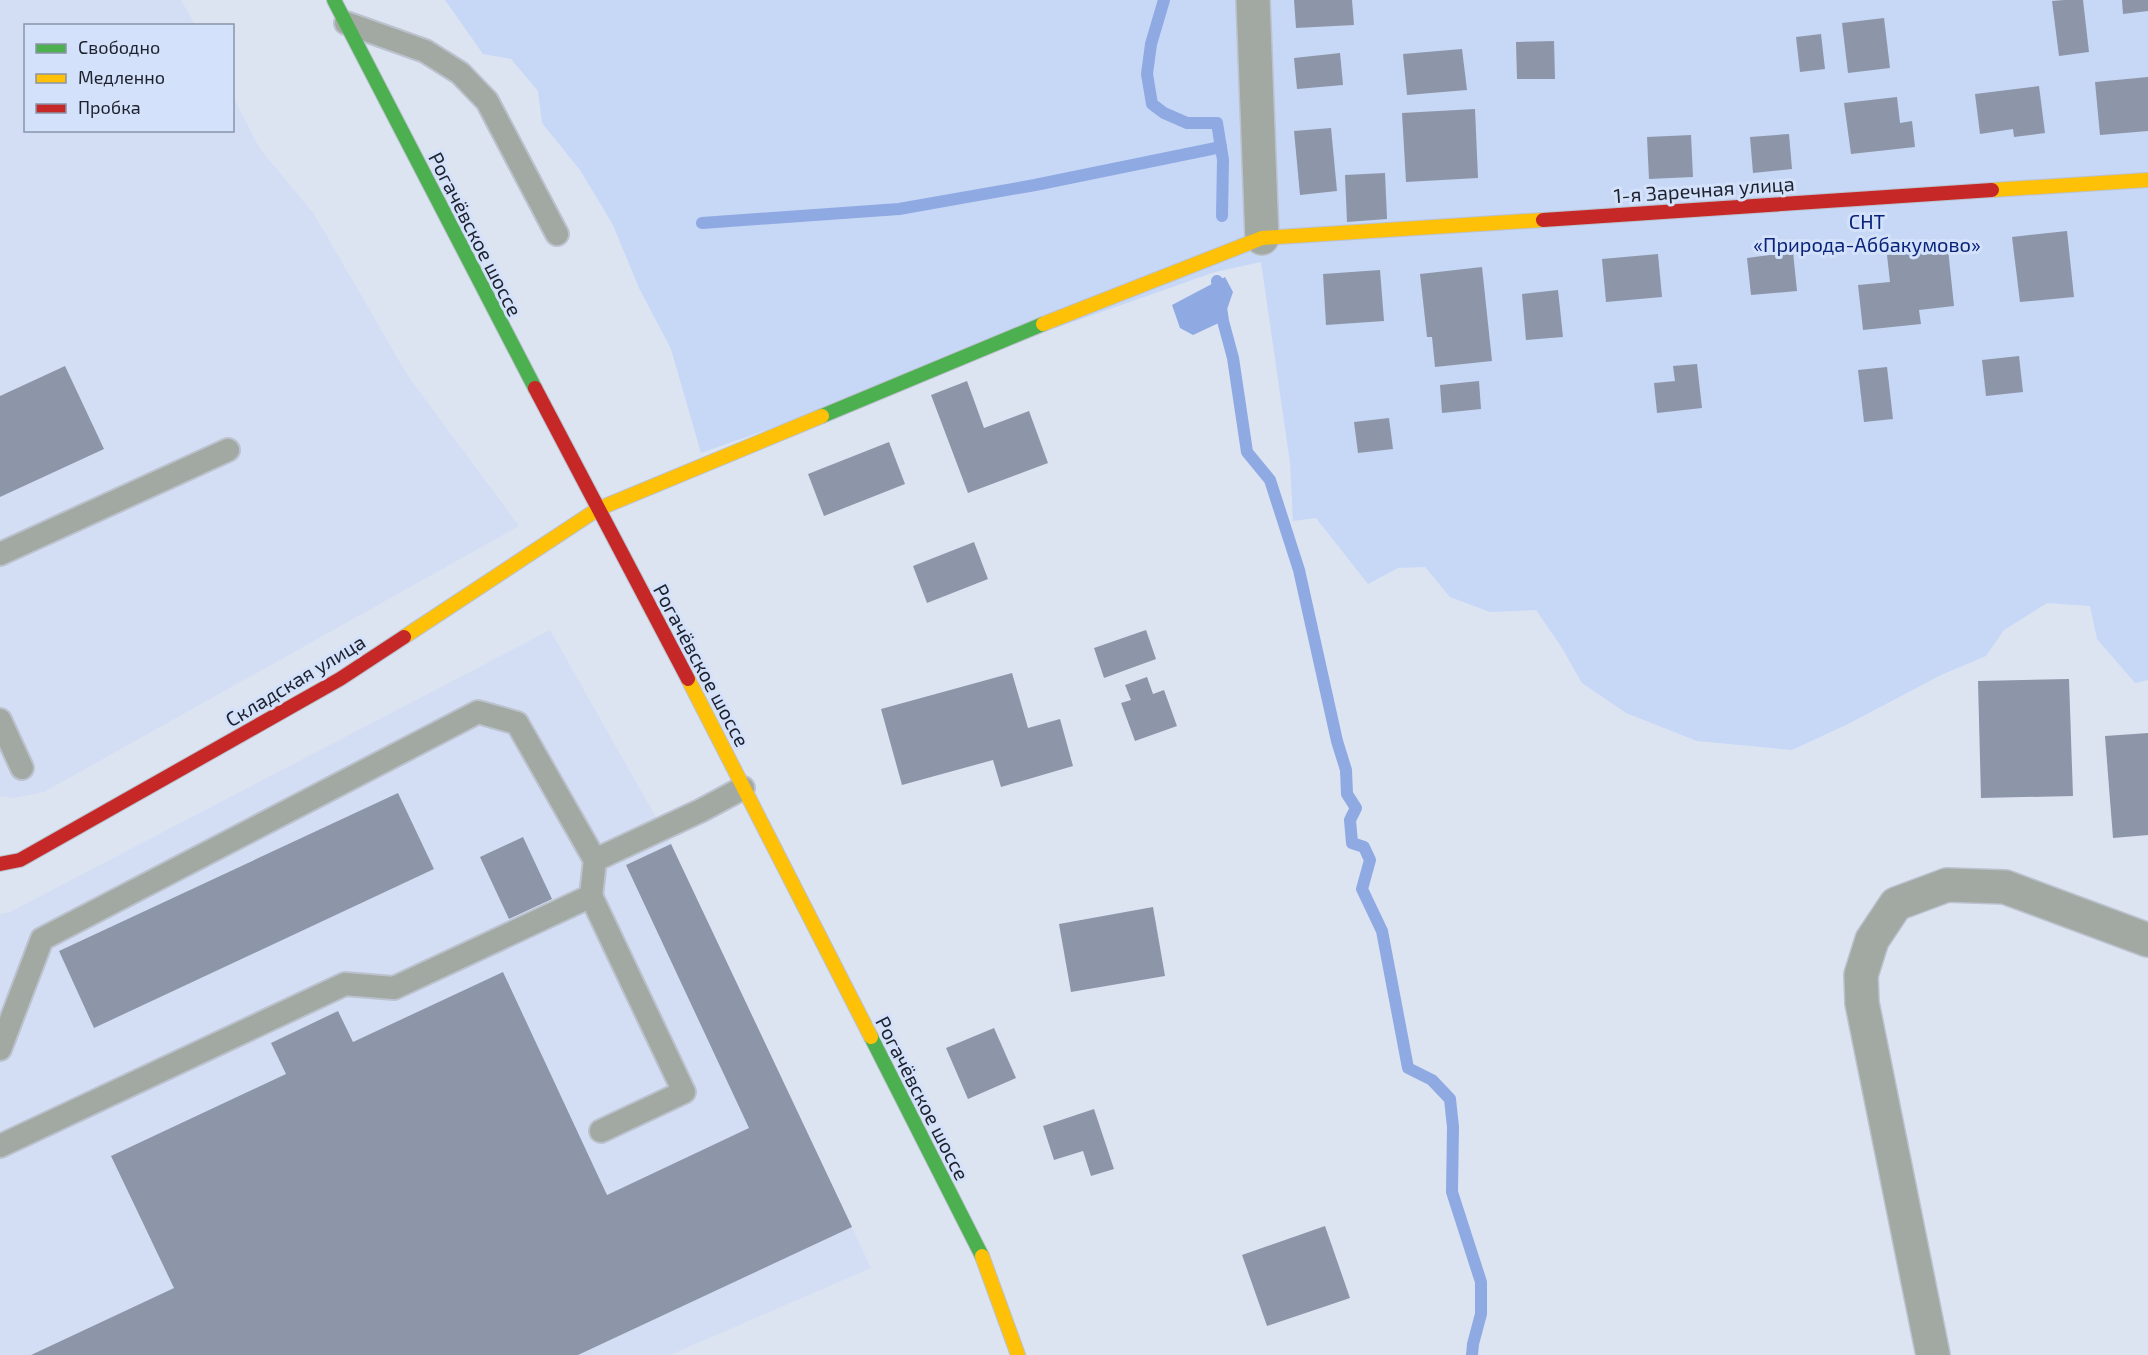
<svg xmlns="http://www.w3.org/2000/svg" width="2148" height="1355" font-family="'Exo 2',sans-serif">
	<rect width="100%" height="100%" fill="#dce4f2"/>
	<g fill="#d3def5">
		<path d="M0,0H181L195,25L26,26V130H232L233,97L260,149L314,214L408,376L519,526L44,792L14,798L0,796Z"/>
		<path d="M550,630L671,844L871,1268L670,1355H0V914L10,912Z"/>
	</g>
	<path fill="#c7d7f6" d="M445,0H2148V680L2135,683L2097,639L2090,606L2047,603L2004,630L1986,656L1941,675L1848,724L1792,750L1697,741L1626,713L1582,683L1562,648L1536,610L1490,612L1450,597L1425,567L1398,568L1368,584L1316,518L1293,521L1290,463L1261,262L1215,272L701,453L671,349L639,288L612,223L580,170L542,123L538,91L511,59L483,54Z"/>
	<path fill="#8fa9e2" d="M1225,277L1233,292L1223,321L1193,335L1180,328L1172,305Z"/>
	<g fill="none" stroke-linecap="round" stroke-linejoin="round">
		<g stroke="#8fa9e2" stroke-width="12">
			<path d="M1164,0L1151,44L1147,74L1152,104L1164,113L1187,123H1217L1223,160L1222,216"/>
			<path d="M702,223L899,209L1035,185L1221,147"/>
			<path d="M1217,281L1223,321L1233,358L1247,452L1270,480L1299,570L1337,741L1346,770L1347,794L1356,808L1350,820L1352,843L1364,847L1370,860L1362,889L1382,931L1408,1068L1432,1080L1450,1099L1453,1127L1452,1192L1481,1282V1314L1473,1344L1472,1355"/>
		</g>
	</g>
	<g fill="#8d96a9">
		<path d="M1294,0H1352L1354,25L1296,28Z"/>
		<path d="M2064,0H2083L2089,52L2059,56L2052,1Z"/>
		<path d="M2122,0H2148V11L2123,14Z"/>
		<path d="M1884,18L1890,68L1848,73L1842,23Z"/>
		<path d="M1821,34L1825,69L1800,72L1796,37Z"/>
		<path d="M1554,41L1555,79H1517L1516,42Z"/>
		<path d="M1462,49L1467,90L1407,95L1403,54Z"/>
		<path d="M1340,53L1343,85L1297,89L1294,58Z"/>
		<path d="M2148,77V131L2100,135L2095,82Z"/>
		<path d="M2039,86L2045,133L2014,137L2013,129L1980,134L1975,94Z"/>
		<path d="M1897,97L1900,123L1912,121L1915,147L1851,154L1844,103Z"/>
		<path d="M1475,109L1478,178L1406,182L1402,113Z"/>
		<path d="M1331,128L1337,191L1300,195L1294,131Z"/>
		<path d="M1789,134L1792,169L1753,173L1750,137Z"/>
		<path d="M1691,135L1693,177L1649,179L1647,137Z"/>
		<path d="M1385,173L1387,219L1347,222L1345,175Z"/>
		<path d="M2067,231L2074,297L2020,302L2012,237Z"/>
		<path d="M1948,249L1954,306L1919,310L1921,324L1863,330L1858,285L1890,282L1887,255Z"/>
		<path d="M1793,252L1797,291L1751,295L1747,258Z"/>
		<path d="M1658,254L1662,297L1606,302L1602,259Z"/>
		<path d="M1482,267L1492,361L1435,367L1432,337H1427L1420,274Z"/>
		<path d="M1380,270L1384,321L1326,325L1323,274Z"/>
		<path d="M1558,290L1563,337L1526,340L1522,294Z"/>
		<path d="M2019,356L2023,392L1986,396L1982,360Z"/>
		<path d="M1697,364L1702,408L1657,413L1654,383L1675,381L1673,366Z"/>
		<path d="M65,366L104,449L0,497V396Z"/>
		<path d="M1887,367L1893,419L1864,422L1858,370Z"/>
		<path d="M967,381L984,428L1029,411L1048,463L968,493L931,395Z"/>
		<path d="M1479,381L1481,409L1442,413L1440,385Z"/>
		<path d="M1389,418L1393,449L1358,453L1354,422Z"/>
		<path d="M889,442L905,484L824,516L808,474Z"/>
		<path d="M974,542L988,579L927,603L913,566Z"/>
		<path d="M1146,630L1156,659L1104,678L1094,648Z"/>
		<path d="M1012,673L1028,728L1060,719L1073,766L1001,787L993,760L902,785L881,709Z"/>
		<path d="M1147,677L1153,694L1164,690L1177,726L1135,741L1121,703L1131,700L1125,685Z"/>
		<path d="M2069,679L2073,796L1981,798L1978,681Z"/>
		<path d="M2148,733V835L2113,838L2105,736Z"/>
		<path d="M398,793L434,869L94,1028L59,951Z"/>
		<path d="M523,837L552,899L509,919L480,857Z"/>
		<path d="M671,844L852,1227L578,1355H31L174,1288L111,1156L286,1074L271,1043L338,1011L353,1042L503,972L607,1195L749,1128L626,865Z"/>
		<path d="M1153,907L1165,976L1071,992L1059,924Z"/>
		<path d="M994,1028L1016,1078L968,1099L946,1048Z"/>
		<path d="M1094,1109L1114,1169L1091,1176L1083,1151L1054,1160L1043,1126Z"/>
		<path d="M1325,1226L1350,1298L1267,1326L1242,1255Z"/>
	</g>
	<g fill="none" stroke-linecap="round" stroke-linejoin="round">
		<defs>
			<g id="lane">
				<path d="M346,23L425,51L460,73L487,101L557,234"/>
				<path d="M0,554L228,450"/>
				<path d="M0,720L22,768"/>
				<path d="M591,896L684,1092L601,1131"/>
				<path d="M0,1049L42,939L478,712L517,723L595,860"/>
				<path d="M0,1146L345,984L394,988L591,896L595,860L700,811L743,788"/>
			</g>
			<g id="street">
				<path d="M1253,0L1262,238"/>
				<path d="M1933,1355L1862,1003L1861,975L1872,940L1896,904L1947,885L2005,887L2148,940"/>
			</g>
			<g id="fast">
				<path d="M334,0L535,388"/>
				<path d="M822,416L1043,324"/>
				<path d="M871,1037L982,1256"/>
			</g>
			<g id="slow">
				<path d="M1992,190L2148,180"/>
				<path d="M1043,324L1262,238L1543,220"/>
				<path d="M404,637L598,509L822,416"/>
				<path d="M688,679L871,1037"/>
				<path d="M982,1256L1018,1355"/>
			</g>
			<g id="jam">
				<path d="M1543,220L1992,190"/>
				<path d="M535,388L688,679"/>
				<path d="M0,864L20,860L340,679L404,637"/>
			</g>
		</defs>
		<use href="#lane" stroke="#bbc2cd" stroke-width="26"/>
		<use href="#street" stroke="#bbc2cd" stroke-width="36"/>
		<use href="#fast" stroke="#bbc2cd" stroke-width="16"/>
		<use href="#slow" stroke="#bbc2cd" stroke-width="16"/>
		<use href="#jam" stroke="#bbc2cd" stroke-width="16"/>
		<use href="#lane" stroke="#a2a8a2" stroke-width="22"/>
		<use href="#street" stroke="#a2a8a2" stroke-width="33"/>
		<use href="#fast" stroke="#4caf50" stroke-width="14"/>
		<use href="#slow" stroke="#ffc107" stroke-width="14"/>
		<use href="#jam" stroke="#c62828" stroke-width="14"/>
	</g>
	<g text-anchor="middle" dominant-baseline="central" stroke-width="6" stroke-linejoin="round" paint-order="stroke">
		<g font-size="20" fill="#1c212d" stroke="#d4e1fa">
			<text transform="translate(1704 189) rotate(-4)">1-я Заречная улица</text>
			<text transform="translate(476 234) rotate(63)">Рогачёвское шоссе</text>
			<text transform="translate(702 665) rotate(62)">Рогачёвское шоссе</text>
			<text transform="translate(295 680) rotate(-31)">Складская улица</text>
			<text transform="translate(923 1098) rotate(63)">Рогачёвское шоссе</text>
		</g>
		<g font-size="20" fill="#082379" stroke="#d4e1fa">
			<text x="1867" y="221">СНТ<tspan x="1867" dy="23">«Природа-Аббакумово»</tspan></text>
		</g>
	</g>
	<rect x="24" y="24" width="210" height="108" fill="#d4e1fa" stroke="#8a94a8" stroke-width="1.5"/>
	<rect x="36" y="44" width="30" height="9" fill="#4caf50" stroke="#8a94a8" stroke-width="1.5"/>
	<text x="78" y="54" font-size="18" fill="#1c212d">Свободно</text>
	<rect x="36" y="74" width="30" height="9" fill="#ffc107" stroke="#8a94a8" stroke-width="1.5"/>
	<text x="78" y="84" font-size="18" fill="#1c212d">Медленно</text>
	<rect x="36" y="104" width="30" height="9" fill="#c62828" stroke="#8a94a8" stroke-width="1.5"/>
	<text x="78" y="114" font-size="18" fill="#1c212d">Пробка</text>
</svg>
